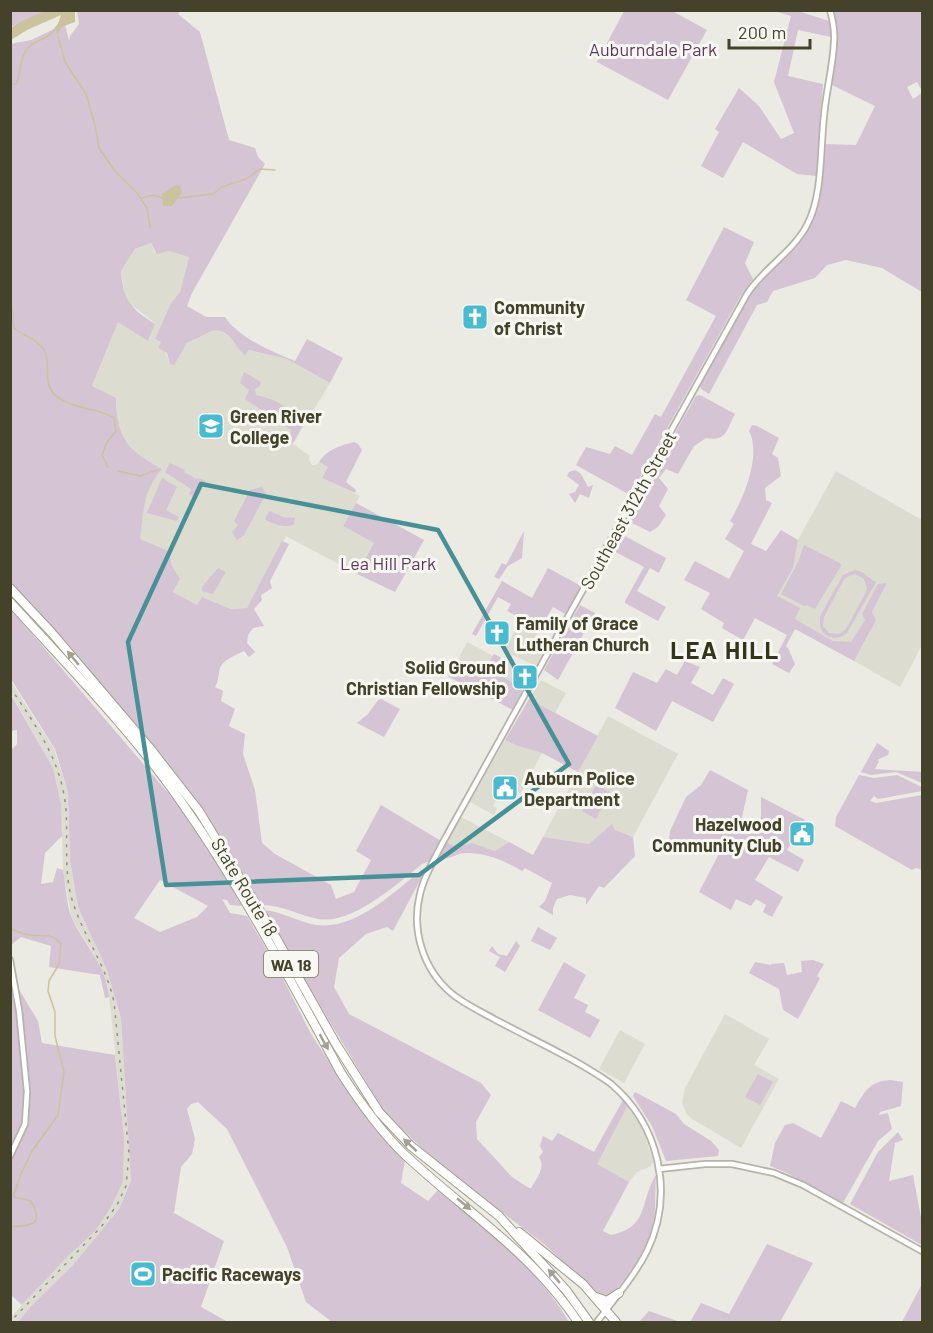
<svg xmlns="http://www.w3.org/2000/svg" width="933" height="1333" font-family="Barlow,sans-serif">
	<rect width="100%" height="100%" fill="#ebeae3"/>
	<g fill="#dddcd1">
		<path d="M151,243L155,253L169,251L189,257L180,292L171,303L155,339L161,342L170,364L187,343L214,330H218L232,337L242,353L245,354L249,350L287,359L330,383L293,444L310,456L309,460L312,465H316L319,462L328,467L322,478L360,496L343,526L374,543L357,574L286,536L247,608L231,609L202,597L197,605L173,592L180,579L172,566L169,551L140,539L143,505L146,496L150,485L162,469L139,456L126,444L122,438L118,423L116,398L92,387L118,321L149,340L155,323L130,304L124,290L121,271L135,249Z"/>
		<path d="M836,471L922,520V645L900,687L854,661L876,620L872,612L887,584L851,643L833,641L795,619L799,608L776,596L793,568L798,540Z"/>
		<path d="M521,619L540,629L535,638L549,646L536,666L504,651Z"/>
		<path d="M467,642L495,657L485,675L458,660Z"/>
		<path d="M509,662L531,676L524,688L501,676Z"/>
		<path d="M10,680L54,749L68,792L70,860L78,907L107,970L121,1018L131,1181L119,1209L73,1265L32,1305L18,1322H11V1317L67,1257L95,1231L124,1137L108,985L91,949L72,919L63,870L61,804L53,768L11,693Z"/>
		<path d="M541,680L566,693L555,713L529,699Z"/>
		<path d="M608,716L678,754L633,837L615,830L589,844L543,837Z"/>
		<path d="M505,740L518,746L542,753L521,793L509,787L503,797L499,795L493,806L497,808L494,815L470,802Z"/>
		<path d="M461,817L509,842L495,851L472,843L455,847L446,842Z"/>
		<path d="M725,1014L769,1039L754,1065L779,1079L741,1148L692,1119L686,1113L682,1102L685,1088Z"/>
		<path d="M620,1030L645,1044L624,1083L599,1069Z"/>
		<path d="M628,1105L643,1129L653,1162L651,1166L637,1172L629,1182L596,1165Z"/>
	</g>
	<g fill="#d5c4d4" fill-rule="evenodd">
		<path d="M64,10L16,24L10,28V11Z"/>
		<path d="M77,11H180L178,14L200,32L229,140L255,148L258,157L265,164L192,293L187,306L206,317H225C238,337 272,352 295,361L307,339L343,358L330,383L287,359L249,350L245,355C233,346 234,332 214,330L187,343L174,365L170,364L167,353L158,348L161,342L155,339L171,303L180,292L189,257L169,251L157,254L151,243L135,249L121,271C123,300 131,309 155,324L148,341L118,322L92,386L116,398C117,439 127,450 162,469C142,492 144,511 140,539L169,551L172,566L180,579L173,592L197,605L202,597L231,609L247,608L282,541L289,544L270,581L272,588L261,595L262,600L254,609L264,626L253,628L248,635L247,643L255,652L249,657L244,651C236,655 224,659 220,668C218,675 219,680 215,687L223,691L221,701L235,709L229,726L245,734L243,754L255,790L262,843L275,854L331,885L336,899L354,892L371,860L356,851L381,805L441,841L430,861L422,864C397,884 352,925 318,919C298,915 280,904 260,905L239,866L114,702L11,586L10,44L31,40L65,24L69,41L70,36L79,24Z"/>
		<path d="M624,11H672L707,30L668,100L597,62Z"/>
		<path d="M774,11H798L829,21L832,28L831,37L798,30L788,76L823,84L816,176L797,174L743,142L723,178L701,166L719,132L715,129L739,88L759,106L781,139L794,133L774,82L791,16Z"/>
		<path d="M834,11H922V91L917,82L907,87L913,99L922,93V292L882,268L846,260L827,265L815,278L773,291L767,302L757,305L709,394L701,389L700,386L753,289C766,273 783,261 796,246C821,218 820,180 824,144L856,145L875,106L830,84C833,59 840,35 834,11Z"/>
		<path d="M724,227L754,242L745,263L753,279L740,297L630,495L576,465L586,447L610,454L615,446L632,455L655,414L661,417L716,316L686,300Z"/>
		<path d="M244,372L261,382L260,386L255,389L256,395C264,397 273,399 281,404C291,412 288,418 302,426L293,443L289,439L291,430L245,399L249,390L240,383Z"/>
		<path d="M700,395L735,414C726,430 727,442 706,438L694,446L678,474L666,469L659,478L668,489L659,506L666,515L658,527L650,532L626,520L696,396Z"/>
		<path d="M752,425L757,426L779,438L772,454L778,458L781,476L765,488L766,500L772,503L751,544L766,551L781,530L798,540L793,568L777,596L800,608L795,619L833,641L851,642L865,620L862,614L878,584L887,583L872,612L876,620L854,661L795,629L786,646L788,648L795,664L789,673L772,664L787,635L755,618L743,640L722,628L724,623L701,609L710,593L684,580L695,561L729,579L744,551L725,539L734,524L730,521C743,500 762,455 749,431Z"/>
		<path d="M354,442L358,444L362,450L346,482L356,490L355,493L322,478L328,467L319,462C327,449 340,446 354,442Z"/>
		<path d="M170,463L185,470L184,472L196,479L198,478L206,481L197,499L189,494L191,489L165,472Z"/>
		<path d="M575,470L581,474L588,487L593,485L589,498L580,494L575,503L569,494L575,492L579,485L567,476L569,472Z"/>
		<path d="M162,478L177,487L166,510L179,517L177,521L147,513Z"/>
		<path d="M262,487L266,494L244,535L237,540L232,532L238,525L234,521L250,490Z"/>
		<path d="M356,503L424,540L395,592L357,574L374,543L343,526Z"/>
		<path d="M270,511L283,517L295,518L294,524C286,529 274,524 266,520V516Z"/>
		<path d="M524,531L522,558L508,566L499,579L494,577L502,563L506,565Z"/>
		<path d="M619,533L666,558L659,573L650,568L637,591L666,607L658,621L625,603V601L644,567L610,549Z"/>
		<path d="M804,545L840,563L841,566L815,609L807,605L804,606L781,594L798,562Z"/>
		<path d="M218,568L226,572L213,594L202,591V587Z"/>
		<path d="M548,568L581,586L567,615L553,607L540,629L507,611L511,604L498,597L476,636L472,634L502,581L532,598Z"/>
		<path d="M855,570C864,571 868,578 876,582L847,633C837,641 826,639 820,628V616L843,575ZM855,574L864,579L867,588L866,592L846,629L839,634L829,633L823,626L824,617L843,581L847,577Z"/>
		<path d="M580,605L595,613L558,680L544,670Z"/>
		<path d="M10,608L181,808L220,868L242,906L230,905L227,900L222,899L230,913L247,916L278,969L311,1034L363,1113L393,1149L405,1160L401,1183L428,1201L439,1189C486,1229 537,1268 569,1322H332L306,1302L287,1247L227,1129L198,1102L191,1104L187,1109L195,1139L192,1154L181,1167L174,1213L224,1241L201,1307L228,1322H18L32,1305L73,1265L119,1209L131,1181L121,1018L107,970L78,907L70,860L68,792L55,749L11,679ZM160,880L208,906L197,917L160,932L134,918Z"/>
		<path d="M494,654L509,662L501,676L524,688L513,710L449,677L447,673L456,660L483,670L486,668Z"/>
		<path d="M685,661L700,667L691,683L713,695L723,678L734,684L713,722L672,701L656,731L615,708L633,672L657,683L666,669L677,675Z"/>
		<path d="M10,693L53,768L61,804L62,836L45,853L41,884L53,882L57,868L63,870C66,885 66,906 73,921C86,946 107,968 109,997L105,998L100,975L49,967L51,946L21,937L11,945L10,751L17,744V730L11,731Z"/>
		<path d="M381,699L400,709L384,737L357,723L368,714L378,700Z"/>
		<path d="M529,699L598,736L578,772L542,753L518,746L505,740Z"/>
		<path d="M877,743L889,751L888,755L877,760L879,761L875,769L922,772V783L896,772L871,775L861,772Z"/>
		<path d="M710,770L748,790L739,831L755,834L761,817V797L805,820L787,850L804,860L798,872L769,857L755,880L783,897L772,917L763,912L766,905L756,899L751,906L736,899L731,910L699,892L721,850C705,840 687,844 674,855L668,849L670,831L686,797L701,785Z"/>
		<path d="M859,775L874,778L897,775L922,787V791L878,799L874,796L870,801L876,803L922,795V870L916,868L912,870L835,826L836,817Z"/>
		<path d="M596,785L610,792L596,819L582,811Z"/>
		<path d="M612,824L615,830L633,837L635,856L604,888L599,886L586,905V898L570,895L557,899L553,908V915L539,907L545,901L552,883L525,868L522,871C505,861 487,853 467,853C454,853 453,860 438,858L446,842L456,847L472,843L495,851L509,842L533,855L543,837L589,844Z"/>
		<path d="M426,869L393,931L387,927L366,934L339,958L334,987L349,1014L481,1083L491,1095L476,1122L477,1139L512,1177L529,1188H531C537,1178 546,1167 539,1157L543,1152L540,1146L543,1136L552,1141L558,1133L594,1152L623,1100L628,1105L597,1164L629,1182L603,1231L611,1235C650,1227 639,1202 656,1175C655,1189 656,1204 654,1218C650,1249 627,1275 609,1299H603L544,1244L441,1166L385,1113L262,910C282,911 298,922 316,925C357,930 393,892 422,870Z"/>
		<path d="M538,927L557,938L550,950L531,941Z"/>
		<path d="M516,941L520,946L505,972L495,966L500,957L489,951L492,946L498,954L507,956Z"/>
		<path d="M813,960L824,964L817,976L820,978L798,1019L783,1010L779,989L749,973L755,962L771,965V964L784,963L787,975L802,972L801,961Z"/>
		<path d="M564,962L586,975L574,998L588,1005L585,1012L600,1020L590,1038L538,1010Z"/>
		<path d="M10,968L17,1010L25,1091L22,1124L10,1152Z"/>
		<path d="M18,988L38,1021L42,1043L115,1055L124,1137L123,1181L111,1207L95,1231L67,1257L22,1305L11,1295L10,1159L25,1130L29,1104L28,1069Z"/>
		<path d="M758,1074L773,1082L760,1105L745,1097Z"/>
		<path d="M890,1080L903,1082L901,1106L880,1112L879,1115L888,1113L892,1129L878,1141L843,1203L787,1173L770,1166L775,1143L785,1125L793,1123L821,1138L841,1101L855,1108C865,1091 869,1082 890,1080Z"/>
		<path d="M635,1092L676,1114L684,1124L711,1141L719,1150L718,1156L666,1161L652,1126L633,1096Z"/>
		<path d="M898,1132L903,1140L895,1143L889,1181L913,1175L922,1223V1245L850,1204L878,1152Z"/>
		<path d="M767,1244L813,1263L780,1322H690L701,1303L729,1314Z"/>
		<path d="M922,1284V1322H902L903,1320Z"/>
		<path d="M649,1311L680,1322H639Z"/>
	</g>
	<g fill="#cbc39e">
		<path d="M45,11H75V22L61,27L57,36L56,30L61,15L27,30L11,40V28L18,23Z"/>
		<path d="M176,185L180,186L182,192L172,206H163L162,194Z"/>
	</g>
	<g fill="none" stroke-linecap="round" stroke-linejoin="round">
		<g stroke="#cbc39e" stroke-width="1.5">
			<path d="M58,36L65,62L86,94L96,129L99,148L115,171L137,193L147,208L150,227"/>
			<path d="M10,84H16C21,74 19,62 25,52C30,43 40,41 48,36C53,33 57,26 60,22"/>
			<path d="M142,198L153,195L163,198"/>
			<path d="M178,198L213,194L222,187L246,179L260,169L275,170"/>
			<path d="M10,291L14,328C23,336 38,339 44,350C52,364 42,381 54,394C68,409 104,409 114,418L116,431L107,442L102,455L108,467"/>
			<path d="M118,471L140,476L157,470"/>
			<path d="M10,929C17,931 23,934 29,935C42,937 51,932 61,944L59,964L49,981L48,991L55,1012V1036L64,1072L58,1115L32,1151L20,1176L14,1194V1197L31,1201C45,1226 32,1225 10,1227"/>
		</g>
		<defs>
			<g id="secondary">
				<path d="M10,960L19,1010L27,1091L25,1124L10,1156"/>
				<path d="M659,1169L705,1164H732L774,1173L803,1185L922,1251"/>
				<path d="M597,1322C614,1299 634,1277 647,1251C675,1193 659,1124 610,1083C574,1058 533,1040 494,1019C480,1011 464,1004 451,993C423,969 411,930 420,894C424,876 434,860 442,844L747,294C764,268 793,252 807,225C823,196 820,149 824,116C826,91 833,67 834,42C835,32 833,21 830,10"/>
			</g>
			<g id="motorway">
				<path d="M10,588L52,633L149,747L199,811L271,929L336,1044L379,1112L411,1146L499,1216L566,1290L589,1322"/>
				<path d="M10,602C69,667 135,734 184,806C242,889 292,983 341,1073C359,1101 378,1128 402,1152C463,1210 530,1250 578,1322"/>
				<path d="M519,1232L583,1284L616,1322"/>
				<path d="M596,1297L607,1301L619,1293"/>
			</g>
		</defs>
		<use href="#secondary" stroke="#b6b4a8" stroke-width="8"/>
		<use href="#motorway" stroke="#a2a08a" stroke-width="10"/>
		<use href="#secondary" stroke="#fff" stroke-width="4.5"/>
		<use href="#motorway" stroke="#fff" stroke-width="8"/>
		<path stroke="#95937c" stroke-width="1.5" stroke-dasharray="3 6" stroke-linecap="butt" d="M10,687C36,726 62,761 66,810C68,839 64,868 71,896C81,933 106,964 114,1002L129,1154L126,1186L117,1205L101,1227L10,1322"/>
	</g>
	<defs><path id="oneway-solid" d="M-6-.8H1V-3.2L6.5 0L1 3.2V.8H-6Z" transform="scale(1.5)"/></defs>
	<g fill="#a2a094">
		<use href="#oneway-solid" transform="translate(73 658) rotate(-130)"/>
		<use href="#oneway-solid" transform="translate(324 1042) rotate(61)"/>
		<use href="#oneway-solid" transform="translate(410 1145) rotate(-137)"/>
		<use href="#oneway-solid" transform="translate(464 1204) rotate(39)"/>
		<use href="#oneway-solid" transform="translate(554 1276) rotate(-130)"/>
	</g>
	<path fill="none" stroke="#479196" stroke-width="4.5" stroke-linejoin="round" d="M201,484L438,530L569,764L419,875L166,885L128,642Z"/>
	<defs>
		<symbol id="church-square" viewBox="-11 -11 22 22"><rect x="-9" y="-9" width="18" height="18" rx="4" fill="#48bbd0" stroke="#f8f8f3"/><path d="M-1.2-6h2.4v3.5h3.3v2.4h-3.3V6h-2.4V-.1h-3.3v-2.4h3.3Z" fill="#fff"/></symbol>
		<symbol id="university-square" viewBox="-11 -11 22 22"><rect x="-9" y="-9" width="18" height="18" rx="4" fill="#48bbd0" stroke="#f8f8f3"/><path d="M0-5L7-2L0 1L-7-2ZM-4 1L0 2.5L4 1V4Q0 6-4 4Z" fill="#fff"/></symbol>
		<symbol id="civic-square" viewBox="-11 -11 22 22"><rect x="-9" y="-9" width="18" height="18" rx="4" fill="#48bbd0" stroke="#f8f8f3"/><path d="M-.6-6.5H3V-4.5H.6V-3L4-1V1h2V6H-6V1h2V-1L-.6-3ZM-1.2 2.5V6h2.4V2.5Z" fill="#fff"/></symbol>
		<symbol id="stadium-square" viewBox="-11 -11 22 22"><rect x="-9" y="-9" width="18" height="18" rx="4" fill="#48bbd0" stroke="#f8f8f3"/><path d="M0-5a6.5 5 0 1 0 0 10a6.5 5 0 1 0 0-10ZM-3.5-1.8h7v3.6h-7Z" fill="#fff"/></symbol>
	</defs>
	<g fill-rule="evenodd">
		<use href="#church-square" x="460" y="302" width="30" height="30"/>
		<use href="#university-square" x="196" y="411" width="30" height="30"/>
		<use href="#church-square" x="482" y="618" width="30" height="30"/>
		<use href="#church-square" x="510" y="662" width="30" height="30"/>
		<use href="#civic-square" x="490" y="773" width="30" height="30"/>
		<use href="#civic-square" x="787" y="819" width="30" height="30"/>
		<use href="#stadium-square" x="128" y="1259" width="30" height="30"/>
	</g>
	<g text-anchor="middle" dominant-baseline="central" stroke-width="6" stroke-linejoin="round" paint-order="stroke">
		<rect fill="#f8f8f3" stroke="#7a7966" stroke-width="1.5" x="264" y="951" width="54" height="26" rx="4.5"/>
		<g font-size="16" font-weight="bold" fill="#44422a">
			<text x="291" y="964">WA 18</text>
		</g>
		<g font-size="18" fill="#60375b" stroke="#f8f8f3">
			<text x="653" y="49">Auburndale Park</text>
			<text x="388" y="563">Lea Hill Park</text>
		</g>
		<g font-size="18" font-weight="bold" fill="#44422a" stroke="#f8f8f3" text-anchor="start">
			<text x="494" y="307">Community<tspan x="494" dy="21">of Christ</tspan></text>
			<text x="230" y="416">Green River<tspan x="230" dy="21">College</tspan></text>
			<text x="516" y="623">Family of Grace<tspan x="516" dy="21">Lutheran Church</tspan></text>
			<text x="506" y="667" text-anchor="end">Solid Ground<tspan x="506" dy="21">Christian Fellowship</tspan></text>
			<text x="524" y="778">Auburn Police<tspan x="524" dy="21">Department</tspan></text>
			<text x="782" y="824" text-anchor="end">Hazelwood<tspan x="782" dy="21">Community Club</tspan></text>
			<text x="162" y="1274">Pacific Raceways</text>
		</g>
		<g font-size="18" fill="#44422a" stroke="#f8f8f3">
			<text transform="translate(628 510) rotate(-61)">Southeast 312th Street</text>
			<text transform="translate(245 887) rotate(59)">State Route 18</text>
		</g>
		<g font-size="24" font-weight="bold" letter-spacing="1.5" fill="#35341c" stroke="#f8f8f3">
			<text x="725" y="649">LEA HILL</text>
		</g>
	</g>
	<rect width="933" height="1333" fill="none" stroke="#44422a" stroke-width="24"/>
	<path d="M729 39v9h81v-9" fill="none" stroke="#44422a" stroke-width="3"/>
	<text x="738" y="39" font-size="18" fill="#44422a" stroke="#f8f8f3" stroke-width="4.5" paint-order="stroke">200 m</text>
</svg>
